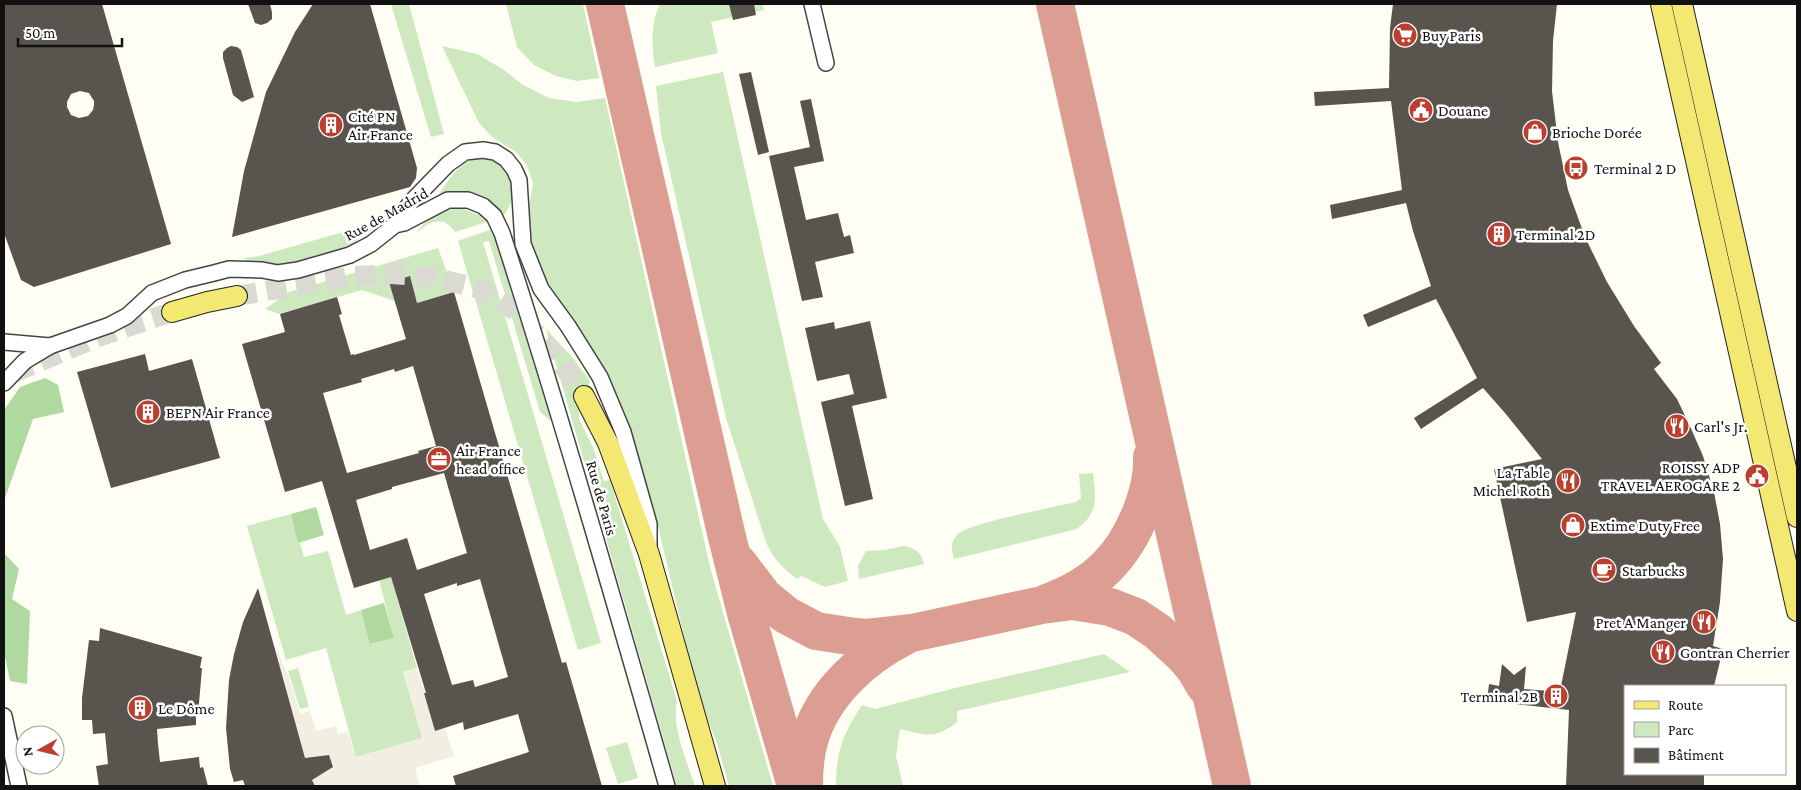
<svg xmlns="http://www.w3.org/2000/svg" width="1801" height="790" font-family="'Crimson Pro',serif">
	<rect width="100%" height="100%" fill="#fefef5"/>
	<g fill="#cee8bf">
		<path d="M391,4H409L444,134L431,137Z"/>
		<path d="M506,4H583L599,78L577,81L556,76L534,65L517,47Z"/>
		<path d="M660,4H763L764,10L711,22L718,53L655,67C652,44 650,25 660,4Z"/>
		<path d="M442,46L477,54L504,70L523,85L549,98L577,102L605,98L710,567L773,786H729L717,743L698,695L659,530L625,419L601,364L543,277L530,248L528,212L533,183L529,171L526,164L516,152L491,136L479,123Z"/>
		<path d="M723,72L823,519L840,547L848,581L825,587L801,576L797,579C782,568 771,556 765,539L726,418L661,133L656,86Z"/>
		<path d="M478,158C513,158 524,190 503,216C483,194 467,190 439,194C450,178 458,163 478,158Z"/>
		<path d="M461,208L478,215L487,222L455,232C442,213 428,223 415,234C431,215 436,210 461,208Z"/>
		<path d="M368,225L374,226L349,247L279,266L253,263L243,258L259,256Z"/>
		<path d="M492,229L496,237L541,381L558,427L540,412L489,241L483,242L601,643L578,650L458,241Z"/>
		<path d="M438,248L454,292L417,303L409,276L389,282L395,301L362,290L279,314L265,309L289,292Z"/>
		<path d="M546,329L573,358L590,381L579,412V419L593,447L604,481L610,480L677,701C671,727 687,761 695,786H677Z"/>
		<path d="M1093,473C1096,498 1099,512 1077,529L954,559C951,549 950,542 958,534C970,523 1055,507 1076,502L1081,498L1079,474Z"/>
		<path d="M291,514L304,557L328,551L346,615L361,610L371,644L394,638L379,580L391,577L417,668L403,672L423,738L356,757L326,648L286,660L247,526Z"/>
		<path d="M903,546C914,547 922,553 924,564L859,579L858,566L866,551L885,550Z"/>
		<path d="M1104,654L1130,672L957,711V722C935,740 925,735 900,729L896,756L903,786H836C836,751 843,734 862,705L875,709L951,689Z"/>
		<path d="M298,668L309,707L300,709L288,671Z"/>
		<path d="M627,742L638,778L618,784L606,748Z"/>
	</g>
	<g fill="#afd99f">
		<path d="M45,378L58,385L64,412L33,419L4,501V410L20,387Z"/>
		<path d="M316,507L324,535L298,543L291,514Z"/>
		<path d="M4,553L19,569L12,599L30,611L27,684L10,681L4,651Z"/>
		<path d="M384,603L394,638L370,644L361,610Z"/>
	</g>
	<path fill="#f0efe2" d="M273,646L279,653L283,665L288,675L300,714L310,711L316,731L336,726L338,734L348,732L356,757L422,738L403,672L417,668L435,730L445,728L454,756L415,768L420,786H315L312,780L333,767L329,755L305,758Z"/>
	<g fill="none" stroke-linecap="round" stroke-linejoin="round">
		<g stroke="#dc9e92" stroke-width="38">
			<path d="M605,4L726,533L746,613L796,786"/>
			<path d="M1055,4L1232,786"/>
			<path d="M738,563L764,597L786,615L816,631L855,637L867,638L912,633L1042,605L1072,601L1110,607L1136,617L1158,632L1183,655L1195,669L1205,686"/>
			<path d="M1049,602C1096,585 1124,557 1142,510C1148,494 1153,475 1152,457"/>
			<path d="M804,786C804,771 805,755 809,741C822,694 863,657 905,636"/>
		</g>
	</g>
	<g fill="#59544d" fill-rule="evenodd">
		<path d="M4,4H102L171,244L34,287L21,280L4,233ZM80,91L89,93L94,101V105L93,110L88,116L79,118L71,115L67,107V102L71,94Z"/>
		<path d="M248,4H270L272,12V19L267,23L261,25L255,23Z"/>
		<path d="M313,4H370L417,168L416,178L410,187L232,237L244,171L266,92L295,32Z"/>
		<path d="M729,4H754L756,15L733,20Z"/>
		<path d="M1393,4H1557L1553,41L1552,91L1558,142L1568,190L1585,237L1607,282L1634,326L1661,363L1654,369L1677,399L1689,424L1703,456L1714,492L1720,524L1723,559L1720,602L1713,646L1723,649L1714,686H1625V774H1704V786H1566L1569,710L1487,701L1489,684L1499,686L1502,664L1514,675L1526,666L1524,689L1550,691L1551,685L1561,686L1576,612L1527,622L1494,469L1542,459L1505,413L1483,388L1421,429L1414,418L1477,378L1436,299L1368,327L1363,315L1431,286L1413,231L1406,203L1332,219L1330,205L1402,190L1391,101L1315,106L1314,92L1389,88L1390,28Z"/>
		<path d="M231,46L237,47L241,50L254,97L242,102L233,95L223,58V52L227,48Z"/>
		<path d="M751,72L769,152L758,155L739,74Z"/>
		<path d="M811,99L824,161L794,167L806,220L838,213L844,237L850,235L854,253L815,262L823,297L802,301L769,156L810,147L800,101Z"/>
		<path d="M410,276L417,303L454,292L562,663L566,662L602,786H456L453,776L529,752L518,714L464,730L463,722L435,731L424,693H426L391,577L354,588L322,481L285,492L242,344L285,332L280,314L337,297L342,314L339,315L351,355L354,354V355L406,339L389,282ZM413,366L436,446L418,451L419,453L347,473L323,393L362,382L361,379L394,369L395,372ZM444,473L467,553L417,570L407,538L370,550L356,500L392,489V487ZM480,579L508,677L475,687L473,680L452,685L424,594L457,583V586Z"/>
		<path d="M870,321L887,398L852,406L873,499L845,506L821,402L854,394L849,374L817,381L805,328L834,322L835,329Z"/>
		<path d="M145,354L149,371L192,359L220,458L111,488L77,372Z"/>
		<path d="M258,588L305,758L329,755L333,767L312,780L315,786H245L243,780L234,782L230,769L226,728L229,680L234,654L243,622Z"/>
		<path d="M100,628L202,657L200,668H202L198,715H196V725L157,729L158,744L160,762L199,757L200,768L203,767L208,786H99L96,766L108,764L105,733L93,734L92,720H82V698L89,640L99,641Z"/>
	</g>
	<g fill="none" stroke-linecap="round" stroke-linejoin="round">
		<g stroke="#dadad3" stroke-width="20" stroke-dasharray="20 10" stroke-linecap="butt">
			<path d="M237,296L354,276L392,274L433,277L480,289L514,310L554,353L584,396"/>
			<path d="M13,373L98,337L172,312"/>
		</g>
		<defs>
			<g id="minor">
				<path d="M812,4L826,63"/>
				<path d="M395,225L411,202L448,164L465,152L483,150L495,152L506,159L514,169L519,180L523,244L541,289L568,326L600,377L623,432L649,524V545"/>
				<path d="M4,342L50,346L110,325L127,316L152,293L185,280L214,273L229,269L262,270L278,273L298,270L350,255L371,244L395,225L404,223L448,200H468L483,206L494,216L502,233C561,416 614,601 667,786"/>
				<path d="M4,383L25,361L50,346"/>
				<path d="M4,716L19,786"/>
			</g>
			<g id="major">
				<path d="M1661,4L1797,611"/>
				<path d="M1682,4L1797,517"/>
				<path d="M172,312L207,302L237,296"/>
				<path d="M584,396L608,443L649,554L715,786"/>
			</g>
		</defs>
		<use href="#minor" stroke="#444" stroke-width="18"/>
		<use href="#major" stroke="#222" stroke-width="22"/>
		<use href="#minor" stroke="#fff" stroke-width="15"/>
		<use href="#major" stroke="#f2e872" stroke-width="20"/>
	</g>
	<defs>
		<symbol id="supermarket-disc" viewBox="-11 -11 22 22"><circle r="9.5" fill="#bb3f2e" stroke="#fff"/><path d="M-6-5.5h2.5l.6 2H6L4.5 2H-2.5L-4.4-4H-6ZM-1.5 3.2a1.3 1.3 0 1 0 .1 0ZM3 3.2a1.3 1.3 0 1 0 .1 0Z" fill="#fff"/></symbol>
		<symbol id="civic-disc" viewBox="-11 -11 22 22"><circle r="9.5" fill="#bb3f2e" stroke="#fff"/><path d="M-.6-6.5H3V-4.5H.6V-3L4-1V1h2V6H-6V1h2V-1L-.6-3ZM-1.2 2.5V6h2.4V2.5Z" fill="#fff"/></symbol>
		<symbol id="building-disc" viewBox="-11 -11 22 22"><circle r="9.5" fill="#bb3f2e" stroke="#fff"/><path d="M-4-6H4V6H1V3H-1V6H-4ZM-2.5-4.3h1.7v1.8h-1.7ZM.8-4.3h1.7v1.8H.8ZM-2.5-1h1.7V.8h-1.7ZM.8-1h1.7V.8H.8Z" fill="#fff"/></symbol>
		<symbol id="shop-disc" viewBox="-11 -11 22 22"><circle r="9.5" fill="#bb3f2e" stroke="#fff"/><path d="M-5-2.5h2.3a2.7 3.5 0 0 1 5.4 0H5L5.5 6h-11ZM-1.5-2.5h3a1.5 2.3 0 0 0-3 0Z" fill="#fff"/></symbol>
		<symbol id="bus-disc" viewBox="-11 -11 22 22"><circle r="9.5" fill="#bb3f2e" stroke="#fff"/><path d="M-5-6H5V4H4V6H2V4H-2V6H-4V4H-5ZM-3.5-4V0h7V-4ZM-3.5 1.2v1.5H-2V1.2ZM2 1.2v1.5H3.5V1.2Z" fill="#fff"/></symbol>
		<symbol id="restaurant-disc" viewBox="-11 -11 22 22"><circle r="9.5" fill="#bb3f2e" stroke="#fff"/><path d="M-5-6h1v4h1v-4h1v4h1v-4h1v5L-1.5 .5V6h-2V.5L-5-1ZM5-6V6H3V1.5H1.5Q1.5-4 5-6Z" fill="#fff"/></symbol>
		<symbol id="office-disc" viewBox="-11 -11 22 22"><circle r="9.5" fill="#bb3f2e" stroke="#fff"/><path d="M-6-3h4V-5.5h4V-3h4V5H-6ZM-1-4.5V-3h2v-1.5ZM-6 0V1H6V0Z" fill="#fff"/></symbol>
		<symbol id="cafe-disc" viewBox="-11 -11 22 22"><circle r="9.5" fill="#bb3f2e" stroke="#fff"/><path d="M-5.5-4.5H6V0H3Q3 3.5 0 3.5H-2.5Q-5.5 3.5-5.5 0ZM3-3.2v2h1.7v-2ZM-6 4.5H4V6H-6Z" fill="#fff"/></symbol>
	</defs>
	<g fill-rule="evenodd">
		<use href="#supermarket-disc" x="1391" y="21" width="28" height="28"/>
		<use href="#civic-disc" x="1407" y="96" width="28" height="28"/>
		<use href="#building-disc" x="317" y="111" width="28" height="28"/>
		<use href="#shop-disc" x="1521" y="118" width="28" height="28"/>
		<use href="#bus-disc" x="1562" y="154" width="28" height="28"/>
		<use href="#building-disc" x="1485" y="220" width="28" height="28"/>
		<use href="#building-disc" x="134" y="398" width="28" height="28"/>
		<use href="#restaurant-disc" x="1663" y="412" width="28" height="28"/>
		<use href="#office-disc" x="425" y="445" width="28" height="28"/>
		<use href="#civic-disc" x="1743" y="462" width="28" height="28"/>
		<use href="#restaurant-disc" x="1554" y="467" width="28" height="28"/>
		<use href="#shop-disc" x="1559" y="511" width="28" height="28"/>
		<use href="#cafe-disc" x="1590" y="556" width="28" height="28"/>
		<use href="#restaurant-disc" x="1690" y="608" width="28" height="28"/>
		<use href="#restaurant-disc" x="1649" y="638" width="28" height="28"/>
		<use href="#building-disc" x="1542" y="682" width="28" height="28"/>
		<use href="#building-disc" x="126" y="694" width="28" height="28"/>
	</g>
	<g text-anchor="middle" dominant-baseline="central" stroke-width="5" stroke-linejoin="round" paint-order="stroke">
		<g font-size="16" fill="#111" stroke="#fff" text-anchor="start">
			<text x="1422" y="35">Buy Paris</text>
			<text x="1438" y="110">Douane</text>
			<text x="348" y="116">Cité PN<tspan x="348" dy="18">Air France</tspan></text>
			<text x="1552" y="132">Brioche Dorée</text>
			<text x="1594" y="168">Terminal 2 D</text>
			<text x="1516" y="234">Terminal 2D</text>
			<text x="166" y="412">BEPN Air France</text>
			<text x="1694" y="426">Carl's Jr.</text>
			<text x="456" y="450">Air France<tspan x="456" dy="18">head office</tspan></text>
			<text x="1740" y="467" text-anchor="end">ROISSY ADP<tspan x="1740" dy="18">TRAVEL AEROGARE 2</tspan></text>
			<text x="1550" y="472" text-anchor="end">La Table<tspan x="1550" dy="18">Michel Roth</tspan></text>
			<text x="1590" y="525">Extime Duty Free</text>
			<text x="1622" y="570">Starbucks</text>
			<text x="1686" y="622" text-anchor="end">Pret A Manger</text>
			<text x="1680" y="652">Gontran Cherrier</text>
			<text x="1538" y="696" text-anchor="end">Terminal 2B</text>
			<text x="158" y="708">Le Dôme</text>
		</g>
		<g font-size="16" fill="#111" stroke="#fff">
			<text transform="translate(386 214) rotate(-29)">Rue de Madrid</text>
			<text transform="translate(602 498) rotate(74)">Rue de Paris</text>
		</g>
	</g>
	<rect width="1801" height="790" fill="none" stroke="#111111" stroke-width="10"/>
	<rect x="1624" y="685" width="162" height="90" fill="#ffffff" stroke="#a0a0a0"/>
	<rect x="1634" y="701" width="25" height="8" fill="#f2e872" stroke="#a0a0a0"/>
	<text x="1668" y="710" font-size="15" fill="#111111">Route</text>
	<rect x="1634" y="722" width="25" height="15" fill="#cee8bf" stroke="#a0a0a0"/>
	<text x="1668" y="735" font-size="15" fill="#111111">Parc</text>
	<rect x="1634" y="748" width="25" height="15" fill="#59544d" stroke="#a0a0a0"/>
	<text x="1668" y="760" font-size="15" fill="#111111">Bâtiment</text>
	<g transform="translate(40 750) rotate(262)"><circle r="24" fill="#ffffff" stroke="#a0a0a0"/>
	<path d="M0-4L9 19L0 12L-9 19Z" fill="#bb3f2e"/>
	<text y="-8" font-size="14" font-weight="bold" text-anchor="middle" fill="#111111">N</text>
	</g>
	<path d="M18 38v8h104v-8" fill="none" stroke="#111111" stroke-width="2.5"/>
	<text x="25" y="38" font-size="15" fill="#111111" stroke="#ffffff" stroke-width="4" paint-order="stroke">50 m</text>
</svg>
